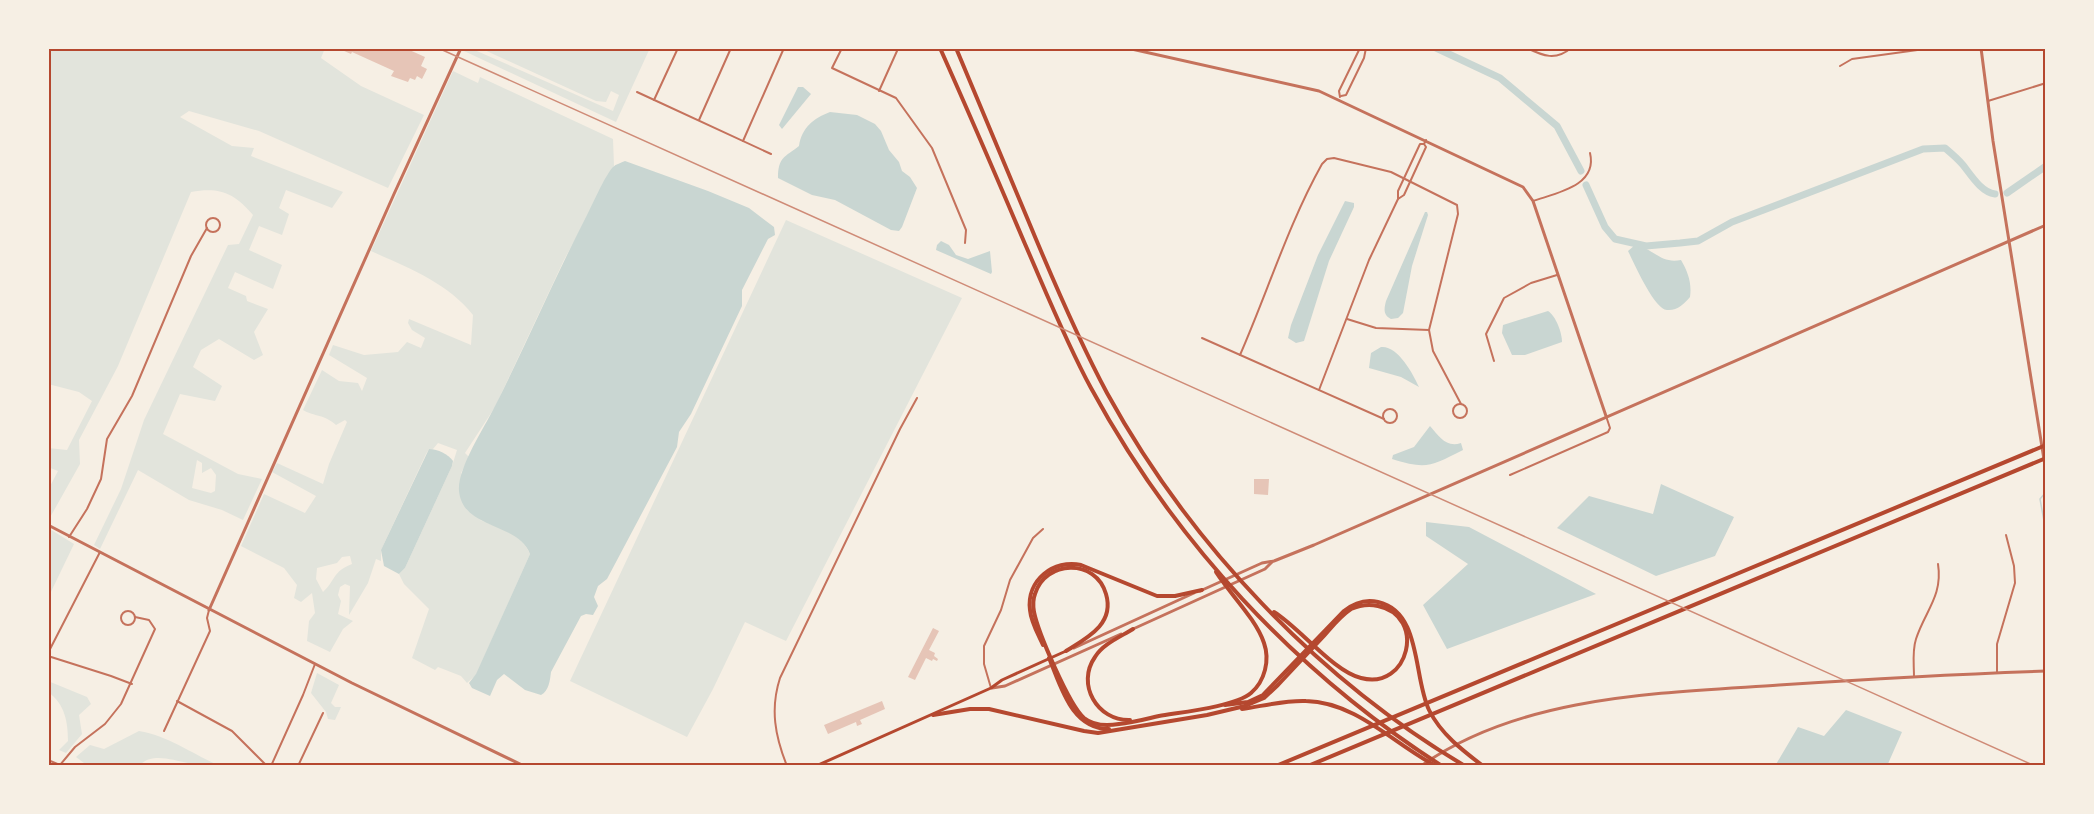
<svg xmlns="http://www.w3.org/2000/svg" width="2094" height="814" font-family="Mulish,sans-serif">
	<rect width="100%" height="100%" fill="#f6efe4"/>
	<g fill="#e2e4dc" fill-rule="evenodd">
		<path d="M48,48H325L321,58L361,86L424,115L388,188L259,131L189,111L180,117L232,146L254,148L251,156L343,192L332,208L286,190L279,208L289,214L282,235L259,226L249,250L282,265L273,289L235,272L228,288L246,296L247,301L268,309L254,332L263,355L254,360L219,339L201,350L193,367L222,386L215,401L180,394L163,434L238,474L262,479L243,520L222,510L189,500L138,470L100,549L94,545L121,489L144,420L228,245L239,244L253,215C234,193 220,187 191,192L118,366L79,440L80,464L48,521V490L58,471L48,467V448L67,450L92,401L79,392L48,384ZM197,460L202,463V473L211,468L216,475L215,491L211,493L192,488Z"/>
		<path d="M464,48H470L613,111L619,95L611,91L606,102L596,101L480,48H650L616,122L464,51Z"/>
		<path d="M453,71L478,83L480,77L613,139L614,166L564,260L495,407L465,453L469,457L461,473L480,520C499,528 522,534 530,554L476,675L467,683L461,676L438,667L435,670L412,658L429,609L404,584L399,574L405,568L452,466L457,450L438,443L433,449H429L426,454L381,550V561L376,559L368,583L349,615L350,586L345,584L340,587L338,595L341,601L338,614L353,621L343,629L330,652L307,641L309,621L315,613L312,593L301,602L294,598L297,585L284,568L241,546L264,494L305,513L316,496L272,472L277,463L323,484L329,464L347,422L345,420L336,425C324,414 315,417 303,410L322,370L339,381L358,383L362,391L367,378L329,355L333,345L364,355L398,352L407,342L421,348L425,338L412,330L408,323L409,319L471,345L473,315C447,282 408,268 371,251ZM350,556L352,564C332,572 336,580 323,592L316,579L317,568L337,563L342,557Z"/>
		<path d="M786,220L962,298L786,641L745,622L713,689L687,737L570,681Z"/>
		<path d="M48,528L74,544L48,598Z"/>
		<path d="M317,673L339,685L331,703L335,707H341L335,720L328,719L326,712L311,693Z"/>
		<path d="M48,681L87,697L91,704L79,715L82,734L66,753L59,750L68,741C68,722 65,704 48,692Z"/>
		<path d="M139,731C169,736 194,755 220,766H191L188,763C172,760 151,752 139,766H88L76,757L90,745L104,749Z"/>
	</g>
	<g fill="#c9d6d2">
		<path d="M798,87H803L811,94L782,129L779,125Z"/>
		<path d="M830,112L857,115L875,124L881,131L889,150L899,162L902,171L910,177L917,188L902,227L899,231L891,230L835,200L812,195L778,178C778,157 785,157 799,146C802,127 814,118 830,112Z"/>
		<path d="M625,161L708,191L749,208L774,227L775,235L768,239L742,290V306L691,414L679,432L677,447L607,579L598,586L594,597L598,606L593,615L586,614L581,616L551,672C550,680 549,691 541,695L525,690L504,674L497,680L490,696L472,688L469,683L476,674L530,554C518,522 463,530 459,491C457,469 484,428 494,408C526,345 553,281 585,219C592,206 604,177 613,167C616,164 621,163 625,161Z"/>
		<path d="M1345,201L1354,203V207L1329,261L1304,341L1296,343L1288,338L1291,325L1318,255Z"/>
		<path d="M1425,212H1427L1428,215L1412,266L1403,313L1398,318L1391,319C1383,315 1384,309 1386,301Z"/>
		<path d="M941,241L949,245L956,255L968,259L990,251L992,272L991,274L936,250L937,245Z"/>
		<path d="M1635,245C1655,249 1660,264 1681,260C1688,272 1692,283 1690,297C1684,304 1677,311 1667,310C1654,309 1634,263 1628,251Z"/>
		<path d="M1548,311C1556,316 1562,333 1562,342L1525,355H1512L1502,333L1503,325Z"/>
		<path d="M1381,347C1397,345 1413,373 1419,387L1401,377L1369,368L1371,353Z"/>
		<path d="M1430,426C1439,436 1446,448 1461,443L1463,450C1431,466 1427,470 1392,459L1393,455L1414,447Z"/>
		<path d="M429,449C438,449 448,454 453,461L452,466L405,568L399,574L384,566L381,550Z"/>
		<path d="M1661,484L1734,517L1715,556L1656,576L1557,528L1589,496L1653,514Z"/>
		<path d="M1426,522L1469,527L1596,594L1447,649L1423,605L1468,564L1426,536Z"/>
		<path d="M1846,710L1902,732L1887,766H1775L1798,727L1824,736Z"/>
	</g>
	<g fill="none" stroke-linecap="round" stroke-linejoin="round">
		<path stroke="#c9d6d2" stroke-width="1.5" d="M2046,492L2040,499L2046,532"/>
		<g stroke="#c9d6d2" stroke-width="7">
			<path d="M1436,48L1500,78L1557,126L1581,171"/>
			<path d="M1586,185L1605,227L1615,239L1646,246L1680,243L1698,241L1732,222L1923,149L1945,148C1951,153 1958,159 1963,165C1971,175 1981,192 1995,194"/>
			<path d="M2007,193L2046,166"/>
		</g>
	</g>
	<g fill="#e6c5b7">
		<path d="M343,48H405L425,57L421,66L427,69L422,79L417,76L415,80L410,78L408,82L391,76L394,71L352,52L351,54L342,50Z"/>
		<path d="M1254,479H1269L1268,495L1254,494Z"/>
		<path d="M933,628L939,631L929,650L935,653L934,656L938,659L937,661L933,659L932,661L926,658L915,680L908,677Z"/>
		<path d="M882,701L885,709L860,720L862,724L857,726L856,722L828,734L824,725Z"/>
	</g>
	<g fill="none" stroke-linecap="round" stroke-linejoin="round">
		<g stroke="#c5725c" stroke-width="2">
			<path d="M842,48L832,68L896,98L932,148L966,230L965,243"/>
			<path d="M1527,48C1543,56 1556,61 1571,48"/>
			<path d="M1840,66L1852,59L1932,48"/>
			<path d="M879,91L897,51"/>
			<path d="M637,92L771,154"/>
			<path d="M1341,96L1346,95L1364,58L1366,48"/>
			<path d="M1340,97L1339,91L1360,48"/>
			<path d="M654,100L678,48"/>
			<path d="M1988,101L2046,83"/>
			<path d="M699,120L731,48"/>
			<path d="M743,141L784,48"/>
			<path d="M1424,144L1426,147L1404,195L1398,199V191L1420,144H1424L1426,140"/>
			<path d="M1533,201C1556,193 1598,186 1590,153"/>
			<circle cx="213" cy="225" r="7"/>
			<path d="M1347,319L1376,328L1429,330"/>
			<path d="M1202,338L1384,419"/>
			<path d="M1240,355C1268,291 1288,225 1322,164L1327,159L1334,158L1391,172L1457,205L1458,214L1429,330L1433,351L1461,404"/>
			<path d="M1494,361L1486,334L1504,298L1531,283L1557,275"/>
			<path d="M1319,390L1369,260L1398,199"/>
			<circle cx="1460" cy="411" r="7"/>
			<circle cx="1390" cy="416" r="7"/>
			<path d="M1510,475L1608,432L1610,428L1606,416"/>
			<path d="M69,537L87,509L101,479L107,439L132,396L191,256L207,228"/>
			<circle cx="128" cy="618" r="7"/>
			<path d="M48,653L100,552"/>
			<path d="M48,656L111,676L132,684"/>
			<path d="M1997,673V644L2015,583L2014,566L2006,535"/>
			<path d="M1914,677C1914,664 1912,651 1916,639C1925,611 1943,596 1938,564"/>
			<path d="M991,688L984,664V646L1001,610L1010,580L1033,538L1043,529"/>
			<path d="M177,701L232,731L267,766"/>
			<path d="M164,731L210,631L207,618L209,610"/>
			<path d="M48,760L60,765"/>
			<path d="M60,765L75,747L105,724L121,704L155,629L149,620L135,617"/>
			<path d="M271,766L303,695L315,664"/>
			<path d="M298,766L323,713"/>
			<path d="M787,766C775,736 770,709 780,678L900,429L917,398"/>
		</g>
		<g stroke="#c5725c" stroke-width="3">
			<path d="M1127,48L1319,91L1523,187L1533,201L1606,416"/>
			<path d="M1981,48L1993,141L2046,472"/>
			<path d="M48,525L352,683L524,766"/>
			<path d="M1200,591L1262,563L1274,561L1314,545L2046,225"/>
			<path d="M209,610L394,194L461,48"/>
			<path d="M1133,629L1265,569L1272,562"/>
			<path d="M1074,648L1194,593"/>
			<path d="M992,688L1005,686L1121,634"/>
			<path d="M1421,766C1521,695 1661,693 1779,685C1868,679 1957,674 2046,671"/>
		</g>
		<path stroke="#b5482f" stroke-width="3" d="M816,766L991,688L1002,680L1066,651"/>
		<g stroke="#b5482f" stroke-width="4">
			<path d="M940,48C969,113 997,178 1025,244C1046,292 1066,342 1091,388C1174,541 1295,672 1442,766"/>
			<path d="M956,48C980,105 1004,162 1028,220C1052,278 1077,337 1107,393C1190,544 1317,678 1465,766"/>
			<path d="M1043,645C1038,634 1031,622 1030,610C1026,580 1054,559 1081,565L1157,596H1175L1202,590"/>
			<path d="M1066,651C1087,638 1115,624 1106,594C1096,558 1045,560 1035,594C1033,599 1033,606 1034,612C1038,632 1069,705 1084,718C1094,726 1107,726 1119,724C1132,723 1146,719 1159,716C1182,712 1234,707 1251,693C1265,681 1270,660 1264,643C1256,619 1230,594 1216,572"/>
			<path d="M1049,658C1061,686 1071,729 1109,729"/>
			<path d="M1225,705L1248,702L1263,695L1344,611C1354,603 1366,599 1378,602C1422,612 1413,677 1429,710C1441,734 1462,750 1483,766"/>
			<path d="M1242,709C1263,706 1285,700 1306,701C1356,702 1394,744 1436,766"/>
			<path d="M933,715L970,709H989L1084,731L1098,733L1207,715L1245,706L1264,698L1278,685C1293,669 1307,654 1322,638C1331,628 1340,616 1351,609C1360,605 1369,604 1378,606C1427,616 1409,691 1361,678C1334,672 1300,628 1274,612"/>
			<path d="M1130,720C1097,721 1076,684 1095,657C1103,644 1120,637 1133,629"/>
			<path d="M1276,766L2046,445"/>
			<path d="M1308,766L2046,458"/>
		</g>
		<path stroke="#cf8b77" stroke-width="1.5" d="M438,48L2035,766"/>
	</g>
	<rect width="2094" height="814" fill="none" stroke="#f6efe4" stroke-width="99"/>
	<rect x="50" y="50" width="1994" height="714" fill="none" stroke="#b5482f" stroke-width="2"/>
</svg>
